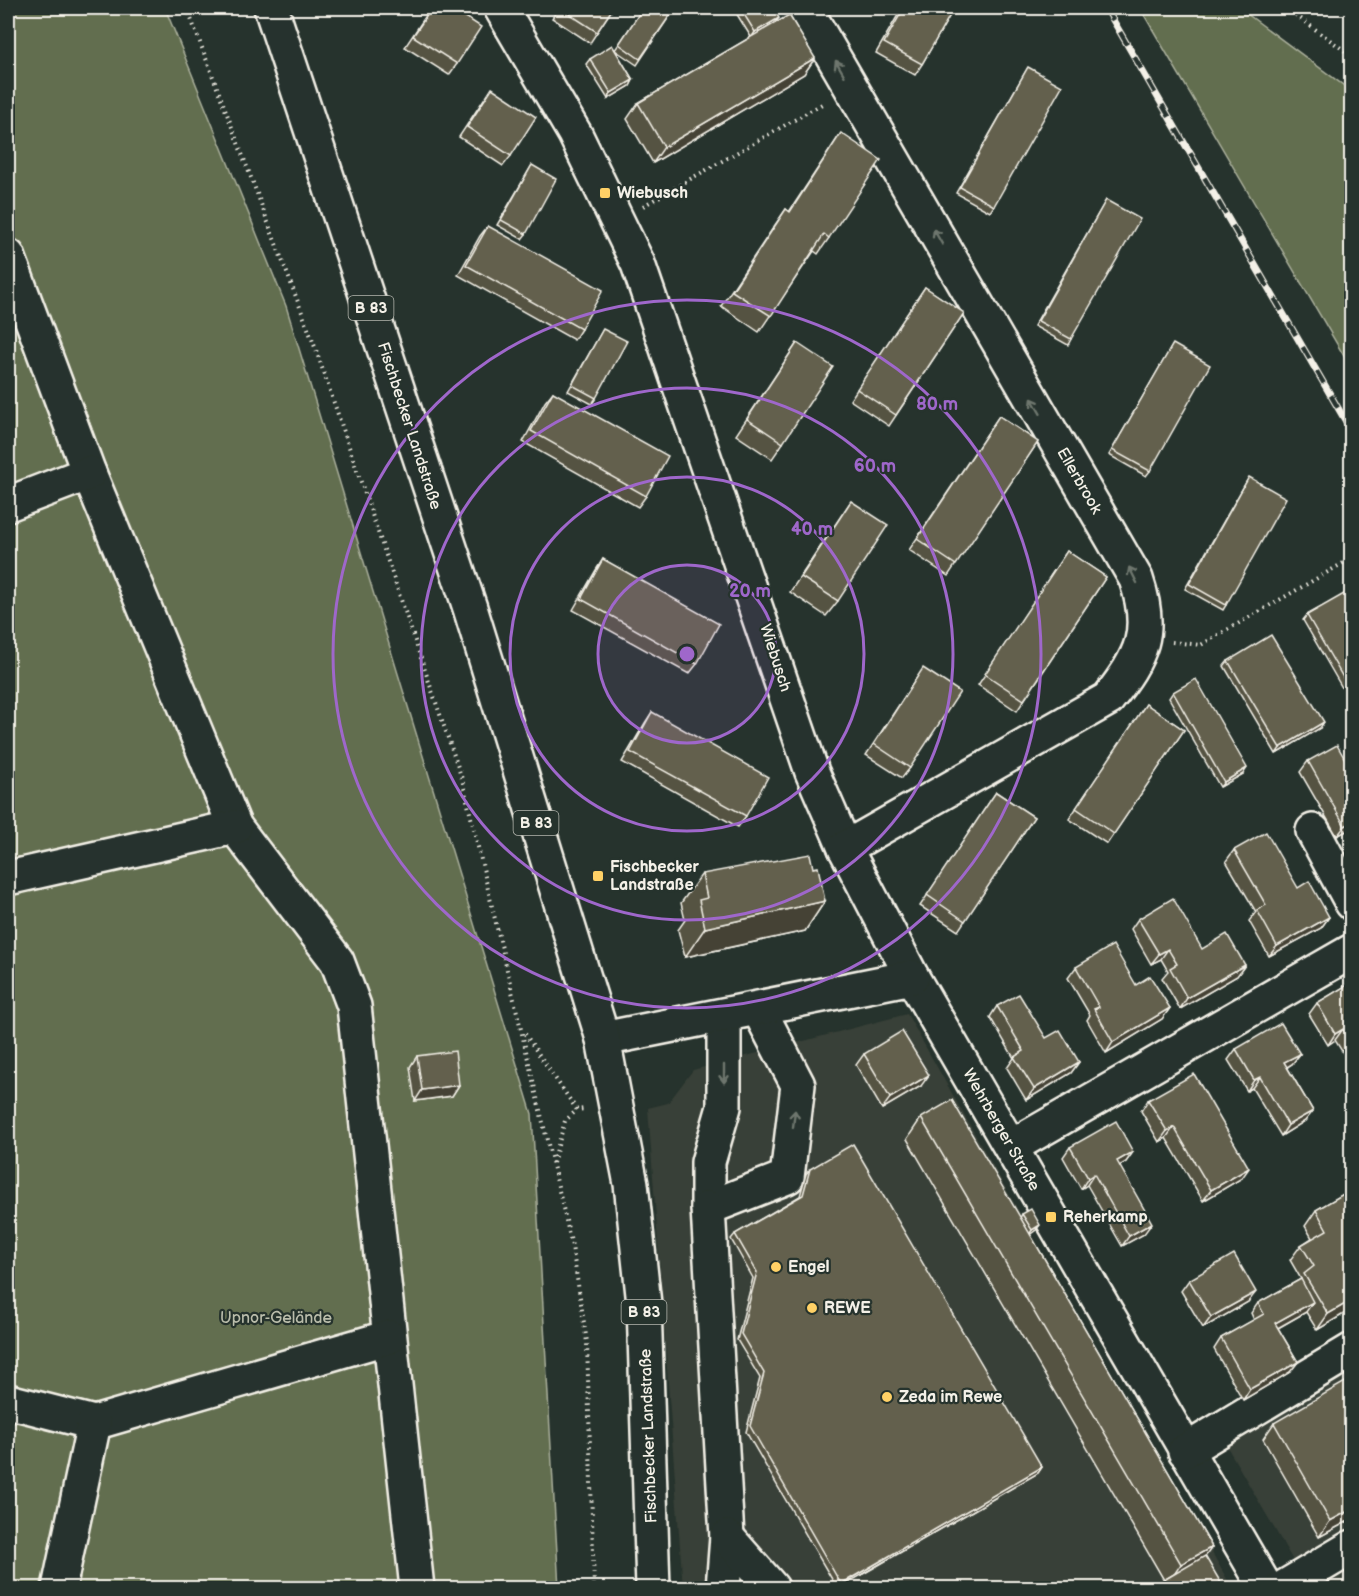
<svg xmlns="http://www.w3.org/2000/svg" width="1359" height="1596" font-family="'Balsamiq Sans',sans-serif">
	<rect width="100%" height="100%" fill="#26332d"/>
	<filter id="ink" filterUnits="userSpaceOnUse"><feTurbulence type="fractalNoise" baseFrequency=".0167" numOctaves="2"/><feDisplacementMap in="SourceGraphic" scale="12" xChannelSelector="R" yChannelSelector="G"/><feConvolveMatrix kernelMatrix="1 2 1 2 8 2 1 2 1" color-interpolation-filters="sRGB"/></filter>
	<g filter="url(#ink)">
		<g fill="#384037">
			<path d="M907,1014L1232,1588H683L648,1108L668,1103L693,1070Z"/>
			<path d="M1351,1363V1588H1309L1222,1438Z"/>
		</g>
		<g fill="#626e50" stroke="#abb09c" stroke-width="1.5">
			<path d="M8,8H165L286,306L532,1114L559,1588H8Z"/>
			<path d="M1155,8H1239L1351,91V368L1143,13Z"/>
		</g>
		<g fill="none" stroke-linecap="round" stroke-linejoin="round">
			<defs>
				<g id="minor">
					<path d="M501,8L575,134L638,264L812,772L845,848L912,977L1266,1588"/>
					<path d="M805,8L1136,579C1154,632 1142,656 1108,699L845,848"/>
					<path d="M8,256L89,473L235,827L337,961L354,1006L417,1588"/>
					<path d="M8,504L89,473"/>
					<path d="M1313,831L1352,903"/>
					<path d="M8,878L235,827"/>
					<path d="M724,1016V1107L708,1162V1208L787,1177L798,1085L759,1010"/>
					<path d="M603,1039L912,977"/>
					<path d="M1011,1147L1352,951"/>
					<path d="M708,1208L727,1537L723,1588"/>
					<path d="M8,1401L94,1423L389,1337"/>
					<path d="M1185,1451L1352,1350"/>
					<path d="M727,1537L772,1588"/>
					<path d="M59,1588L94,1423"/>
					<path d="M1283,1588L1352,1547"/>
				</g>
				<path id="major" d="M271,8L470,608L603,1039L631,1184L644,1304L653,1588"/>
			</defs>
			<use href="#minor" stroke="#f4f1e8" stroke-width="38"/>
			<use href="#major" stroke="#f4f1e8" stroke-width="38"/>
			<g stroke="#f4f1e8" stroke-width="4" stroke-dasharray="1.5 4.5" stroke-linecap="butt">
				<path d="M187,8L315,347L462,779L572,1246L587,1342L594,1588"/>
				<path d="M1286,8L1352,56"/>
				<path d="M643,206L824,103"/>
				<path d="M1172,642L1201,645L1352,558"/>
				<path d="M525,1034L577,1110L585,1109"/>
				<path d="M553,1163L565,1121L577,1110"/>
			</g>
			<use href="#minor" stroke="#26332d" stroke-width="33"/>
			<use href="#major" stroke="#26332d" stroke-width="33"/>
			<defs>
				<path id="rail" d="M1106,8L1352,432"/>
			</defs>
			<use href="#rail" stroke="#f4f1e8" stroke-width="7"/>
			<use href="#rail" stroke="#26332d" stroke-width="4.5" stroke-dasharray="14" stroke-linecap="butt"/>
		</g>
		<g fill="#555342" stroke="#f4f1e8" stroke-width="1.5">
			<path d="M431,8L457,64L449,75L405,47Z"/>
			<path d="M559,8H613L590,43L552,18Z"/>
			<path d="M643,8H675L637,65L615,50L633,80L630,86L608,99L586,64L590,59L615,50Z"/>
			<path d="M733,8H773L775,23L815,58L804,74L653,163L627,119L638,103L751,37Z"/>
			<path d="M902,8H954L922,64L915,75L876,53Z"/>
			<path d="M1028,67L994,206L990,212L956,193Z"/>
			<path d="M484,99L511,156L503,166L459,137Z"/>
			<path d="M841,133L829,238L818,254L814,251L759,332L721,306L775,225L786,209L789,212Z"/>
			<path d="M532,165L526,234L522,239L497,225Z"/>
			<path d="M1106,200L1071,339L1068,345L1034,326Z"/>
			<path d="M488,226L581,329L574,340L458,275L480,236Z"/>
			<path d="M925,287L964,313L889,426L850,400Z"/>
			<path d="M603,329L596,398L592,404L568,391Z"/>
			<path d="M797,343L783,443L772,459L736,435Z"/>
			<path d="M1173,344L1150,471L1146,476L1109,455Z"/>
			<path d="M553,392L646,496L638,507L523,442L545,402Z"/>
			<path d="M999,416L1038,442L948,576L909,550Z"/>
			<path d="M1249,477L1226,605L1223,610L1185,589Z"/>
			<path d="M851,501L838,601L826,616L790,592Z"/>
			<path d="M1067,551L1106,577L1017,711L978,685Z"/>
			<path d="M603,559L697,664L689,674L573,610L596,570Z"/>
			<path d="M1352,591V705L1303,620L1307,615Z"/>
			<path d="M1228,661L1320,728L1276,754L1224,666Z"/>
			<path d="M916,679L910,768L902,778L866,755Z"/>
			<path d="M1173,692L1243,774L1220,787L1169,698Z"/>
			<path d="M1146,704L1184,730L1107,844L1069,819Z"/>
			<path d="M652,712L746,816L738,827L622,762L645,723Z"/>
			<path d="M1308,761L1350,768L1352,767V828L1337,836L1300,772Z"/>
			<path d="M996,792L1034,817L958,931L920,906Z"/>
			<path d="M1234,850L1298,888L1329,917L1321,928L1269,956L1249,921L1256,912L1226,861Z"/>
			<path d="M813,868L825,901L805,931L685,957L678,930L685,920L681,903L702,874Z"/>
			<path d="M1138,919L1202,949L1245,965L1237,976L1180,1009L1162,978L1168,971L1161,959L1151,964L1131,929Z"/>
			<path d="M1076,967L1136,985L1170,1008L1162,1019L1106,1053L1087,1020L1090,1015L1068,978Z"/>
			<path d="M1352,982V1067L1335,1040L1328,1045L1309,1014L1317,1003Z"/>
			<path d="M997,1006L1046,1038L1079,1062L1071,1073L1026,1100L1007,1068L1014,1058L990,1017Z"/>
			<path d="M1236,1049L1300,1054L1292,1064L1287,1067L1313,1111L1305,1121L1281,1136L1252,1088L1247,1091L1228,1060Z"/>
			<path d="M864,1054L921,1086L882,1109L856,1065Z"/>
			<path d="M417,1056L459,1085L452,1096L415,1101L410,1067Z"/>
			<path d="M1148,1100L1242,1178L1203,1201L1166,1138L1159,1142L1141,1111Z"/>
			<path d="M921,1118L1020,1218L1022,1214L1036,1230L1030,1234L1212,1547L1205,1556L1152,1587L1164,1580L907,1139Z"/>
			<path d="M1070,1147L1133,1152L1126,1162L1119,1166L1144,1234L1122,1246L1087,1185L1081,1189L1063,1157Z"/>
			<path d="M810,1169L1042,1467L1038,1473L839,1588H837L746,1432L760,1378L737,1340L753,1278L731,1239L735,1234L800,1196L806,1174Z"/>
			<path d="M1352,1189V1309L1317,1330L1306,1312L1278,1328L1298,1362L1290,1372L1243,1400L1214,1349L1221,1338L1254,1320L1251,1313L1258,1303L1301,1279L1290,1260L1301,1245L1312,1238L1305,1226L1316,1210Z"/>
			<path d="M1189,1280L1248,1302L1203,1328L1181,1291Z"/>
			<path d="M1274,1423L1352,1519L1319,1537L1263,1439Z"/>
		</g>
		<g fill="#454336" stroke="#f4f1e8" stroke-width="1.5">
			<path d="M779,18L775,23L751,38L755,32Z"/>
			<path d="M815,58L804,74L653,163L664,147Z"/>
			<path d="M633,80L630,86L608,99L611,93Z"/>
			<path d="M1324,722L1320,728L1276,754L1280,748Z"/>
			<path d="M1247,768L1243,774L1220,787L1224,782Z"/>
			<path d="M1352,822V828L1337,836L1345,826Z"/>
			<path d="M825,901L805,931L685,957L705,928Z"/>
			<path d="M1329,917L1321,928L1269,956L1277,946Z"/>
			<path d="M1168,949L1161,959L1151,964L1159,954Z"/>
			<path d="M1245,965L1237,976L1180,1009L1187,998Z"/>
			<path d="M1170,1008L1162,1019L1106,1053L1113,1042Z"/>
			<path d="M1343,1029L1335,1040L1328,1045L1335,1034Z"/>
			<path d="M1300,1054L1292,1064L1277,1073L1284,1062Z"/>
			<path d="M1079,1062L1071,1073L1026,1100L1034,1089Z"/>
			<path d="M929,1075L921,1086L882,1109L890,1098Z"/>
			<path d="M1260,1077L1252,1088L1247,1091L1254,1080Z"/>
			<path d="M459,1085L452,1096L415,1101L422,1090Z"/>
			<path d="M1313,1111L1305,1121L1281,1136L1288,1125Z"/>
			<path d="M1174,1127L1166,1138L1159,1142L1167,1131Z"/>
			<path d="M1133,1152L1126,1162L1109,1172L1117,1161Z"/>
			<path d="M1249,1168L1242,1178L1203,1201L1211,1190Z"/>
			<path d="M1094,1174L1087,1185L1081,1189L1088,1178Z"/>
			<path d="M1152,1223L1144,1234L1122,1246L1129,1236Z"/>
			<path d="M1040,1225L1036,1230L1028,1236L1032,1230Z"/>
			<path d="M1256,1292L1248,1302L1203,1328L1211,1317Z"/>
			<path d="M1352,1300V1309L1317,1330L1328,1314Z"/>
			<path d="M1313,1302L1306,1312L1267,1334L1275,1323Z"/>
			<path d="M1298,1362L1290,1372L1243,1400L1250,1389Z"/>
			<path d="M1042,1467L1038,1473L838,1588L841,1584Z"/>
			<path d="M1352,1509V1519L1319,1537L1330,1521Z"/>
			<path d="M1212,1547L1198,1567L1167,1585L1181,1564Z"/>
		</g>
		<g fill="#63604d" stroke="#f4f1e8" stroke-width="1.5">
			<path d="M432,8H452L481,27L457,64L413,36Z"/>
			<path d="M560,8H613L597,32Z"/>
			<path d="M643,8H675L640,59L619,44Z"/>
			<path d="M740,8H773L779,18L755,32Z"/>
			<path d="M904,8H954L922,64L884,43Z"/>
			<path d="M789,15L815,58L664,147L638,103Z"/>
			<path d="M612,45L633,80L611,93L590,59Z"/>
			<path d="M1028,67L1062,86L994,206L960,187Z"/>
			<path d="M492,88L536,117L511,156L467,127Z"/>
			<path d="M841,133L881,160L829,238L824,234L771,316L732,291L786,209L790,212Z"/>
			<path d="M532,165L556,179L526,234L501,220Z"/>
			<path d="M1106,200L1140,219L1071,339L1038,321Z"/>
			<path d="M488,226L603,290L581,329L466,265Z"/>
			<path d="M925,287L964,313L896,415L857,389Z"/>
			<path d="M603,329L627,341L596,398L572,385Z"/>
			<path d="M797,343L833,367L783,443L747,419Z"/>
			<path d="M1173,344L1210,365L1150,471L1112,450Z"/>
			<path d="M553,392L668,456L646,496L531,431Z"/>
			<path d="M999,416L1038,442L956,565L917,539Z"/>
			<path d="M1249,477L1286,498L1226,605L1189,584Z"/>
			<path d="M851,501L888,525L838,601L801,577Z"/>
			<path d="M1067,551L1106,577L1024,700L985,674Z"/>
			<path d="M603,559L719,624L697,664L581,599Z"/>
			<path d="M1351,590L1352,591V693L1307,615Z"/>
			<path d="M1271,635L1324,722L1280,748L1228,661Z"/>
			<path d="M923,668L960,692L910,768L874,744Z"/>
			<path d="M1196,679L1247,768L1224,782L1173,692Z"/>
			<path d="M1146,704L1184,730L1114,834L1076,808Z"/>
			<path d="M652,712L768,777L746,816L630,752Z"/>
			<path d="M1337,745L1350,768L1352,767V822L1345,826L1308,761Z"/>
			<path d="M996,792L1034,817L965,921L927,895Z"/>
			<path d="M1266,832L1298,888L1309,881L1329,917L1277,946L1257,910L1266,905L1234,850Z"/>
			<path d="M810,854L813,868L818,867L825,901L705,928L699,900L707,898L702,874Z"/>
			<path d="M1173,898L1202,949L1227,934L1245,965L1187,998L1170,968L1177,964L1168,949L1159,954L1138,919Z"/>
			<path d="M1113,945L1136,985L1150,976L1170,1008L1113,1042L1094,1009L1099,1007L1076,967Z"/>
			<path d="M1352,982V1044L1343,1029L1335,1034L1317,1003Z"/>
			<path d="M1019,994L1046,1038L1060,1030L1079,1062L1034,1089L1014,1057L1024,1051L997,1006Z"/>
			<path d="M1281,1023L1300,1054L1284,1062L1313,1111L1288,1125L1260,1077L1254,1080L1236,1049Z"/>
			<path d="M902,1031L929,1075L890,1098L864,1054Z"/>
			<path d="M455,1051L459,1085L422,1090L417,1056Z"/>
			<path d="M1194,1074L1249,1168L1211,1190L1174,1127L1167,1131L1148,1100Z"/>
			<path d="M952,1100L1212,1547L1181,1564L921,1118Z"/>
			<path d="M1116,1121L1133,1152L1117,1161L1152,1223L1129,1236L1094,1174L1088,1178L1070,1147Z"/>
			<path d="M853,1144L1042,1467L841,1584L750,1426L764,1373L741,1334L757,1272L735,1234L803,1195L810,1169Z"/>
			<path d="M1352,1189V1300L1328,1314L1304,1274L1314,1266L1301,1245L1327,1230L1316,1210Z"/>
			<path d="M1031,1209L1040,1225L1032,1230L1022,1214Z"/>
			<path d="M1234,1254L1256,1292L1211,1317L1189,1280Z"/>
			<path d="M1301,1279L1313,1302L1275,1323L1298,1362L1250,1389L1221,1338L1264,1314L1258,1303Z"/>
			<path d="M1352,1378V1509L1330,1521L1274,1423Z"/>
			<path d="M1205,1556L1224,1588H1153L1152,1587Z"/>
			<path d="M1150,1582L1153,1588H1122Z"/>
		</g>
		<defs><path id="oneway-shaft" d="M-6 0H5M1.5-3L5.5 0L1.5 3" fill="none" stroke-width="1.6" stroke-linecap="round" stroke-linejoin="round" transform="scale(1.5)"/></defs>
		<g stroke="#6e766e">
			<use href="#oneway-shaft" transform="translate(840 68) rotate(-120)"/>
			<use href="#oneway-shaft" transform="translate(938 237) rotate(-120)"/>
			<use href="#oneway-shaft" transform="translate(1036 406) rotate(-120)"/>
			<use href="#oneway-shaft" transform="translate(1133 575) rotate(-117)"/>
			<use href="#oneway-shaft" transform="translate(724 1074) rotate(90)"/>
			<use href="#oneway-shaft" transform="translate(794 1119) rotate(-83)"/>
		</g>
	</g>
	<circle cx="687" cy="654" r="89" fill="#9f67cb" fill-opacity=".12"/>
	<g fill="none" stroke="#9f67cb" stroke-width="3">
		<circle cx="687" cy="654" r="89"/>
		<circle cx="687" cy="654" r="177"/>
		<circle cx="687" cy="654" r="266"/>
		<circle cx="687" cy="654" r="354"/>
	</g>
	<g fill="#ffd166" stroke="#26332d" stroke-width="2">
		<rect x="599" y="187" width="12" height="12" rx="3"/>
		<rect x="592" y="870" width="12" height="12" rx="3"/>
		<rect x="1045" y="1211" width="12" height="12" rx="3"/>
		<circle cx="776" cy="1267" r="6"/>
		<circle cx="812" cy="1308" r="6"/>
		<circle cx="887" cy="1397" r="6"/>
	</g>
	<g text-anchor="middle" dominant-baseline="central" stroke-width="4.5" stroke-linejoin="round" paint-order="stroke">
		<g fill="#26332d" stroke="#b6b8b0" stroke-width="1.5">
			<rect x="348.5" y="296" width="45" height="24" rx="4.5"/>
			<rect x="513.5" y="811" width="45" height="24" rx="4.5"/>
			<rect x="621.5" y="1300" width="45" height="24" rx="4.5"/>
		</g>
		<g font-size="15" font-weight="bold" fill="#f4f1e8">
			<text x="371" y="308">B 83</text>
			<text x="536" y="823">B 83</text>
			<text x="644" y="1312">B 83</text>
		</g>
		<g font-size="16" font-weight="bold" fill="#f4f1e8" stroke="#26332d" text-anchor="start">
			<text x="617" y="193">Wiebusch</text>
			<text x="610" y="867">Fischbecker<tspan x="610" dy="18">Landstraße</tspan></text>
			<text x="1063" y="1217">Reherkamp</text>
			<text x="788" y="1267">Engel</text>
			<text x="824" y="1308">REWE</text>
			<text x="899" y="1397">Zeda im Rewe</text>
		</g>
		<g font-size="16" fill="#f4f1e8" stroke="#26332d">
			<text transform="translate(409 426) rotate(72)">Fischbecker Landstraße</text>
			<text transform="translate(1079 481) rotate(60)">Ellerbrook</text>
			<text transform="translate(775 658) rotate(72)">Wiebusch</text>
			<text transform="translate(1001 1130) rotate(60)">Wehrberger Straße</text>
			<text transform="translate(649 1436) rotate(-92)">Fischbecker Landstraße</text>
		</g>
		<g font-size="16" fill="#babdab" stroke="#26332d">
			<text x="276" y="1318">Upnor-Gelände</text>
		</g>
	</g>
	<circle cx="687" cy="654" r="9" fill="#9f67cb" stroke="#26332d" stroke-width="3"/>
	<g font-size="18" text-anchor="middle" font-weight="bold" fill="#9f67cb" stroke="#26332d" stroke-width="4.5" stroke-linejoin="round" paint-order="stroke">
		<text x="937" y="410">80 m</text>
		<text x="875" y="472">60 m</text>
		<text x="812" y="535">40 m</text>
		<text x="750" y="597">20 m</text>
	</g>
	<rect width="1359" height="1596" fill="none" stroke="#26332d" stroke-width="30"/>
	<rect x="15" y="15" width="1329" height="1566" fill="none" stroke="#f4f1e8" stroke-width="2" filter="url(#ink)"/>
</svg>
